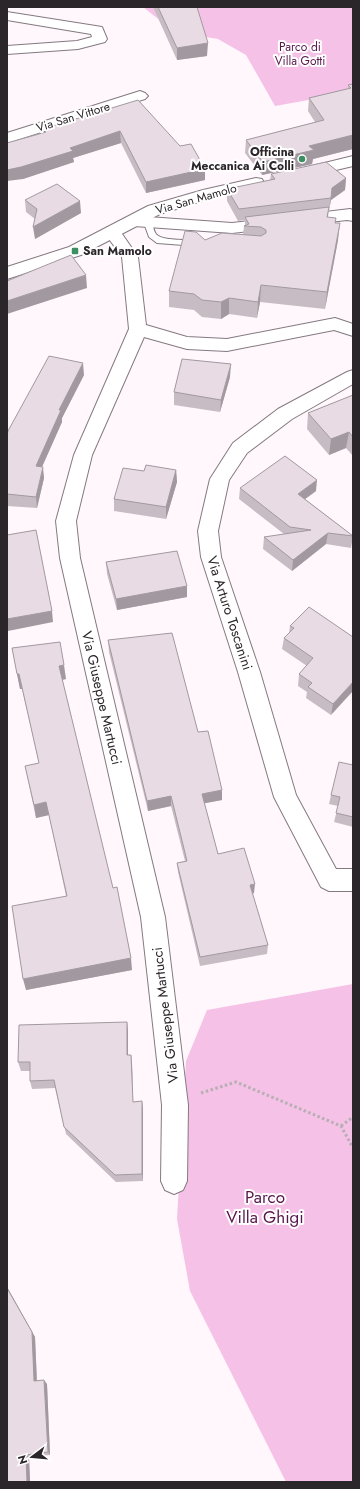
<svg xmlns="http://www.w3.org/2000/svg" width="360" height="1489" font-family="Jost,sans-serif">
	<rect width="100%" height="100%" fill="#fff7fc"/>
	<g fill="#f5c1e6">
		<path d="M143,7H353V92L275,106L246,55L218,39L175,32Z"/>
		<path d="M353,984V1482H286L190,1291L177,1219L186,1061L207,1010Z"/>
	</g>
	<g fill="none" stroke-linecap="round" stroke-linejoin="round">
		<defs>
			<path id="service" d="M148,220C155,223 152,229 156,234C161,241 188,240 197,240L201,243L197,246L157,243L149,237L144,223Z"/>
			<g id="minor">
				<path d="M7,12L102,27L107,39L105,42L78,49L7,54V46L77,41L92,37L91,34L7,20Z"/>
				<path d="M140,91L145,93L148,96L145,99L7,143V133Z"/>
				<path d="M350,209L353,210V221L347,220L232,233L134,226L128,225L126,221L128,217L134,216L232,223Z"/>
				<path d="M112,227L118,228L138,257L146,325L187,337L227,339L335,318L353,324V336L334,330L227,351L187,349L144,337L92,455L76,521L80,558L165,917L188,1105L187,1181L183,1190L174,1194L165,1190L161,1181L162,1105L141,917L60,558L56,521L74,455L129,329L122,257L104,232L106,228Z"/>
				<path d="M353,370V384L292,419L247,453L229,480L218,531L221,557L260,672L296,795L336,869H353V891H329L321,887L274,797L238,672L201,557L198,531L210,479L233,443L278,409L347,372Z"/>
			</g>
			<g id="secondary">
				<path d="M353,156V166L302,178L296,176L294,173L296,170Z"/>
				<path d="M256,178L262,179L264,183L262,187L212,198L160,214L81,255L7,279V267L69,247L148,206L203,190Z"/>
			</g>
		</defs>
		<use href="#service" stroke="#847981" stroke-width="2"/>
		<use href="#minor" stroke="#847981" stroke-width="2"/>
		<use href="#secondary" stroke="#847981" stroke-width="2"/>
		<g stroke="#b6afb3" stroke-width="3" stroke-dasharray="2.5 2.5" stroke-linecap="butt">
			<path d="M201,1093L236,1082L341,1126L353,1148"/>
			<path d="M341,1126L353,1117"/>
		</g>
		<use href="#service" fill="#fff" fill-rule="evenodd"/>
		<use href="#minor" fill="#fff" fill-rule="evenodd"/>
		<use href="#secondary" fill="#fff" fill-rule="evenodd"/>
	</g>
	<g fill="#c8bcc4">
		<path d="M153,7H197L207,56L177,60Z"/>
		<path d="M353,84V149L313,159L312,164L262,175L245,153L246,140L315,122L308,111L309,98L348,89V85Z"/>
		<path d="M138,100L205,180L146,193L121,143L73,158L74,162L23,179L46,132Z"/>
		<path d="M271,174L346,178L345,190L331,200L329,210L328,217L335,223L338,240L325,309L260,302L257,318L229,314L221,319L202,317L194,310L169,307V291L205,240L243,235L244,226L245,225V220L238,221L227,201V189L270,180Z"/>
		<path d="M25,200L81,213L35,239V219L26,212Z"/>
		<path d="M84,375L62,418V422L42,467L44,478L37,508L7,506V435Z"/>
		<path d="M230,377L220,412L174,405V392Z"/>
		<path d="M353,395V456L346,448L329,455L307,429L308,413Z"/>
		<path d="M176,470L177,482L166,519L114,511V499L144,471Z"/>
		<path d="M240,488L316,491L305,499L353,536L351,548L326,544L292,571L263,549L264,537L284,534L239,499Z"/>
		<path d="M106,562L187,586V597L117,610L107,574Z"/>
		<path d="M290,626L353,637L331,715L306,698L307,692L298,686L299,674L307,666L282,649L284,638L289,633Z"/>
		<path d="M108,640L198,732L222,800L204,803L218,854L254,893L252,894L268,945L267,954L200,966L178,872L177,863L185,861L171,806L148,811L109,652Z"/>
		<path d="M12,648L66,679L62,680L132,970L26,990L66,896L49,815L36,818L25,766L39,763L22,689H20Z"/>
		<path d="M353,765V827L334,822L338,806L329,804L331,795Z"/>
		<path d="M127,1022L128,1031V1055H131L132,1063L133,1102L142,1101L143,1109V1181L116,1182L66,1134L55,1088L32,1089L30,1081V1071H21L18,1062Z"/>
		<path d="M7,1287L35,1337L37,1381L47,1384L50,1455L29,1457L30,1482H7Z"/>
	</g>
	<g fill="#a299a0">
		<path d="M208,43L207,56L177,60V48Z"/>
		<path d="M120,131L121,143L73,158L74,162L23,179L7,181V170L70,148Z"/>
		<path d="M353,135V149L313,159L312,164L262,175L263,162L309,146Z"/>
		<path d="M205,169V180L146,193V182Z"/>
		<path d="M346,178L345,190L331,200L329,210L332,188Z"/>
		<path d="M80,201L81,213L35,239L33,227Z"/>
		<path d="M340,223L338,240L325,309L327,292Z"/>
		<path d="M86,275L87,288L7,314V301Z"/>
		<path d="M261,285L260,302L257,318L258,302Z"/>
		<path d="M229,298V314L221,319V302Z"/>
		<path d="M83,363L84,375L62,418V422L37,478L36,466L59,410Z"/>
		<path d="M231,364L230,377L220,412L221,400Z"/>
		<path d="M349,432L346,448L329,455L331,439Z"/>
		<path d="M43,467L44,478L37,508L36,497Z"/>
		<path d="M176,470L177,482L166,519V507Z"/>
		<path d="M317,480L316,491L297,505L298,494Z"/>
		<path d="M328,533L326,544L292,571L293,560Z"/>
		<path d="M187,586V597L117,610L116,599Z"/>
		<path d="M52,611L53,622L8,631L7,624V619Z"/>
		<path d="M64,665L66,679L61,680L59,666Z"/>
		<path d="M17,674H19L22,689H20Z"/>
		<path d="M353,682V691L331,715L333,704Z"/>
		<path d="M222,790V800L201,804L202,794Z"/>
		<path d="M171,796V806L148,811L147,801Z"/>
		<path d="M46,802L49,815L36,818L34,805Z"/>
		<path d="M255,884L254,893L249,895L250,885Z"/>
		<path d="M131,958L132,970L26,990L23,979Z"/>
		<path d="M127,1022L128,1031V1063L127,1055Z"/>
		<path d="M131,1055L132,1063L133,1109V1102Z"/>
		<path d="M142,1101L143,1109V1181L142,1174Z"/>
		<path d="M7,1287L35,1337L37,1385L34,1381Z"/>
		<path d="M44,1380L47,1384L50,1455L48,1452Z"/>
		<path d="M26,1455L29,1457L30,1482H27Z"/>
	</g>
	<g fill="#e8dbe4" stroke="#a299a0">
		<path d="M158,7H197L208,43L177,48Z"/>
		<path d="M353,84V135L309,146L314,150L263,162L246,140L324,120L309,98L351,88L348,85Z"/>
		<path d="M138,100L180,146L191,144L205,169L146,182L120,131L70,148L73,151L21,167L7,170V143L46,132V128Z"/>
		<path d="M326,162L346,178L332,188L331,198L239,209L227,189L275,179L271,174Z"/>
		<path d="M57,184L80,201L33,227L37,209L25,200Z"/>
		<path d="M329,207L327,217L336,218L335,223H340L327,292L261,285L258,302L229,298L221,302L202,300L194,294L169,291L185,231L196,232L205,240L222,233L261,236L266,233V230L261,227L244,226L249,224L245,217Z"/>
		<path d="M71,255L86,275L7,301V281Z"/>
		<path d="M49,356L83,363L59,410H61L36,466L43,467L36,497L7,494V435L8,431Z"/>
		<path d="M182,359L231,364L221,400L174,392Z"/>
		<path d="M353,395V437L349,432L331,439L308,413Z"/>
		<path d="M285,456L317,480L298,494L353,536L328,533L293,560L264,537L311,530L290,527L240,488Z"/>
		<path d="M146,465L176,470L166,507L114,499L123,468L144,471Z"/>
		<path d="M36,530L52,611L7,619V535Z"/>
		<path d="M177,551L187,586L116,599L106,562Z"/>
		<path d="M309,607L353,637V682L333,704L308,687L312,683L299,674L313,658L284,638L294,628L290,626Z"/>
		<path d="M172,633L198,732L208,731L222,790L202,794L218,854L244,848L255,884L250,885L268,945L200,957L177,863L187,861L171,796L147,801L108,640Z"/>
		<path d="M60,642L64,665L59,666L113,888L117,887L131,958L23,979L12,906L67,896L46,802L34,805L25,766L39,763L19,674H17L12,648Z"/>
		<path d="M339,762L353,765V817L336,813L340,797L331,795Z"/>
		<path d="M127,1022V1055H131L133,1102L142,1101V1174L115,1175L64,1127L54,1080L30,1081V1062H18L19,1025Z"/>
		<path d="M7,1288L32,1332L34,1381L44,1380L48,1452L26,1455L27,1482H7Z"/>
	</g>
	<g fill="#3c8f62" stroke="#fff" stroke-width="1.5">
		<circle cx="302" cy="159" r="4"/>
		<rect x="71" y="247" width="8" height="8" rx="2"/>
	</g>
	<g text-anchor="middle" dominant-baseline="central" stroke-width="4" stroke-linejoin="round" paint-order="stroke">
		<g font-size="12" fill="#57154b" stroke="#fff">
			<text x="300" y="47">Parco di<tspan x="300" dy="14">Villa Gotti</tspan></text>
		</g>
		<g font-size="12" fill="#2b2629" stroke="#fff">
			<text transform="translate(73 117) rotate(-17)">Via San Vittore</text>
			<text transform="translate(196 199) rotate(-16)">Via San Mamolo</text>
		</g>
		<g font-size="12" font-weight="bold" fill="#2b2629" stroke="#fff" text-anchor="end">
			<text x="294" y="152">Officina<tspan x="294" dy="14">Meccanica Ai Colli</tspan></text>
			<text x="83" y="251" text-anchor="start">San Mamolo</text>
		</g>
		<g font-size="14" fill="#2b2629" stroke="#fff">
			<text transform="translate(230 613) rotate(72)">Via Arturo Toscanini</text>
			<text transform="translate(102 698) rotate(77)">Via Giuseppe Martucci</text>
			<text transform="translate(165 1015) rotate(-97)">Via Giuseppe Martucci</text>
		</g>
		<g font-size="17" fill="#57154b" stroke="#fff">
			<text x="265" y="1197">Parco<tspan x="265" dy="20">Villa Ghigi</tspan></text>
		</g>
	</g>
	<rect width="360" height="1489" fill="none" stroke="#2b2629" stroke-width="16"/>
	<g transform="translate(32 1457) rotate(254)" stroke="#ffffff" stroke-width="3" paint-order="stroke">
	<path d="M0-3L7 15L0 10L-7 15Z" fill="#2b2629"/>
	<text y="-6" font-size="11" font-weight="bold" text-anchor="middle" fill="#2b2629">N</text>
	</g>
</svg>
